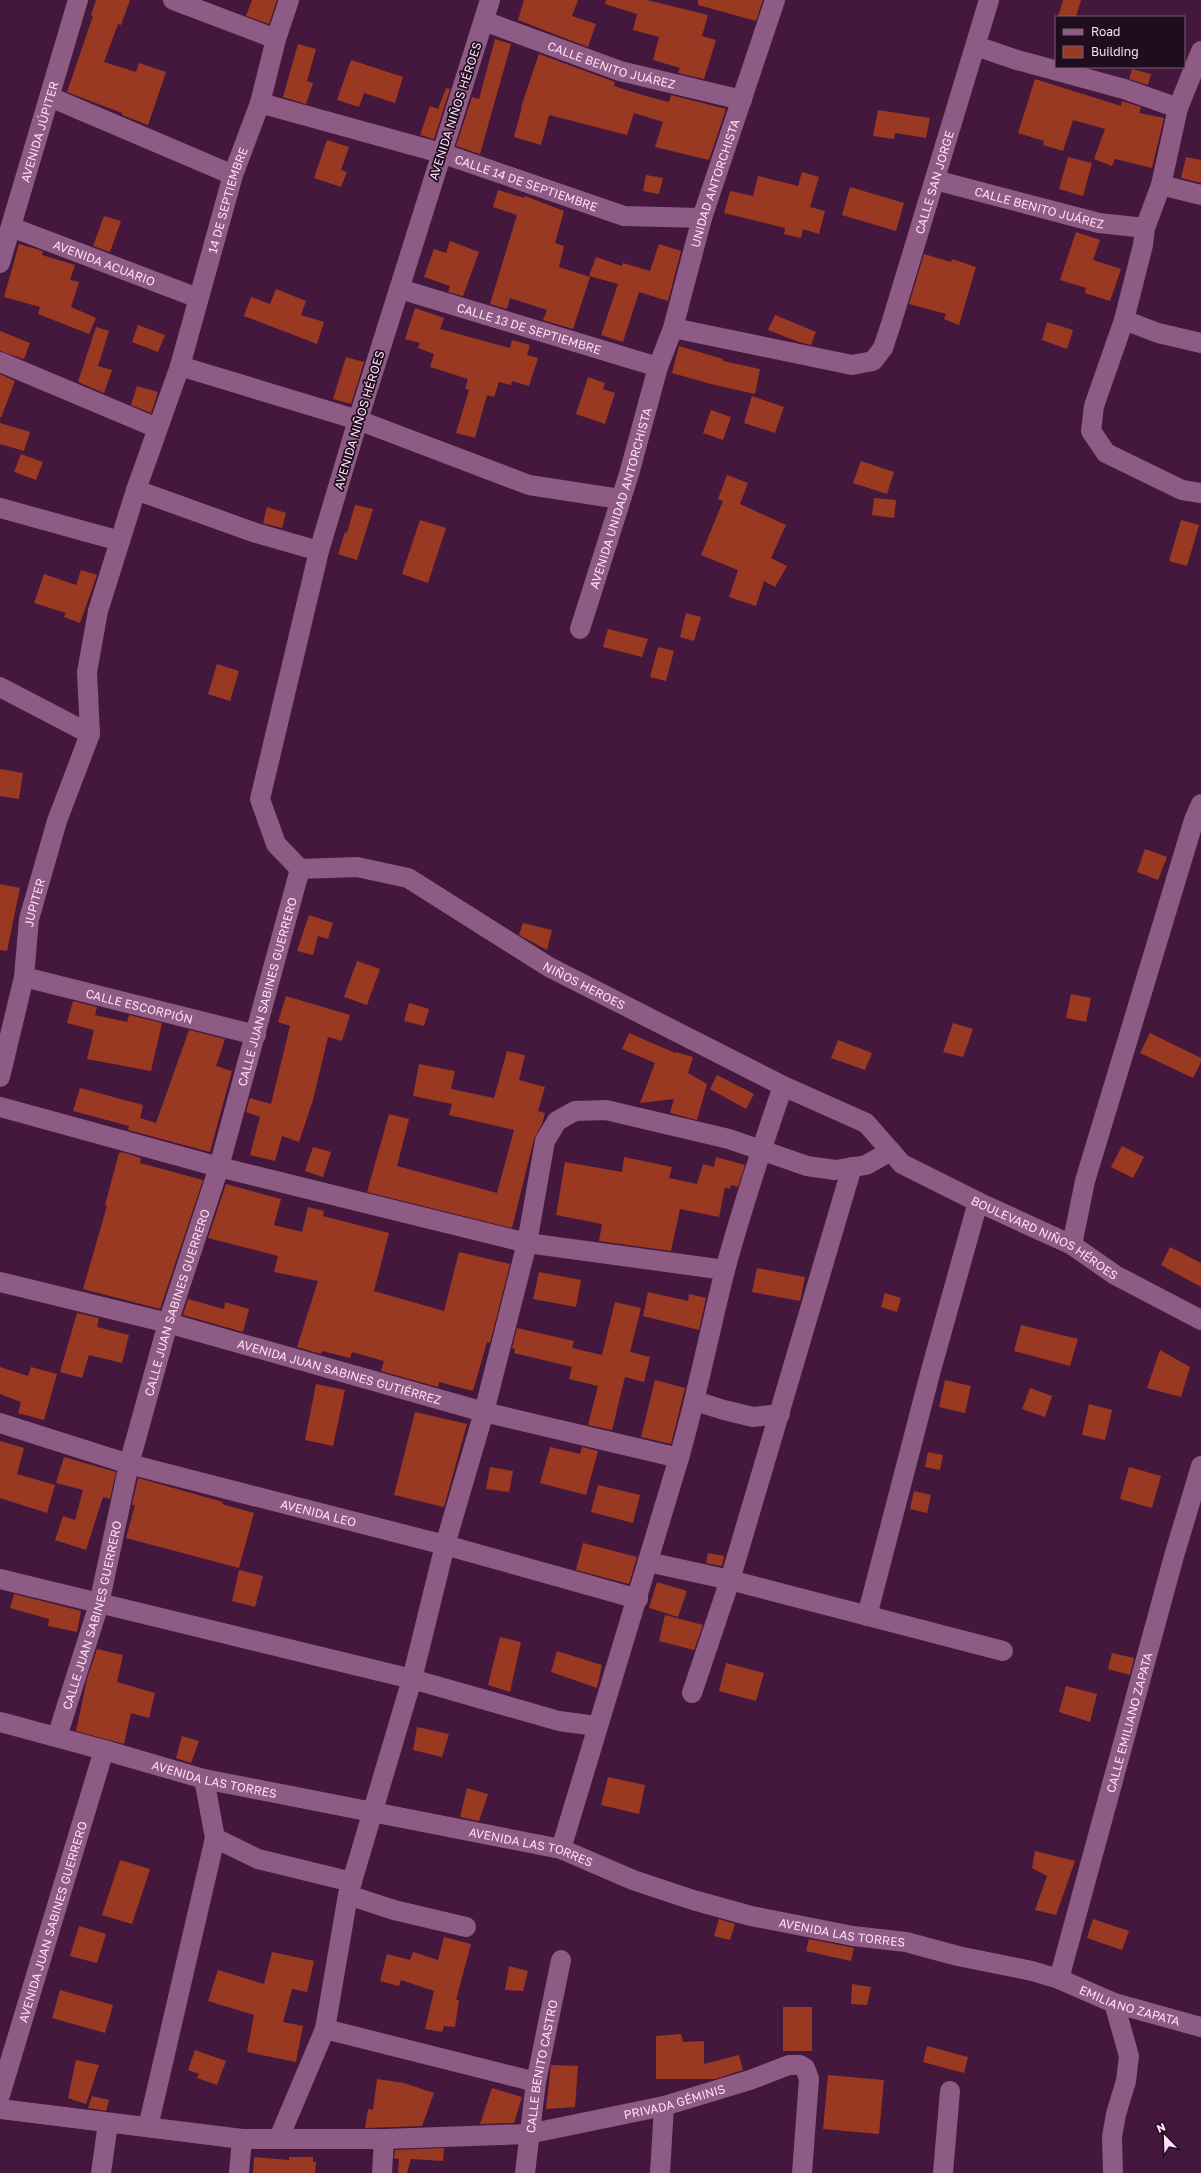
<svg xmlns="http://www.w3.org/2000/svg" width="1201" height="2173" font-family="'Golos Text',sans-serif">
	<rect width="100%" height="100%" fill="#44183c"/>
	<g fill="#993922">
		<path d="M96,0H130L121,25L118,24L104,62L136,72L139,63L166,72L148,125L122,115V113L67,92L93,16L91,15Z"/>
		<path d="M252,0H277L269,24L246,16Z"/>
		<path d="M524,0H578L572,16L596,24L588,47L518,20Z"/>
		<path d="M606,0H647L708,15L702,36L716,40L704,79L678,73L680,68L653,60L659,37L633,30L637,14L605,4Z"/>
		<path d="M698,0H763L756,21L698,5Z"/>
		<path d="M1063,0H1081L1076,17H1058Z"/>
		<path d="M495,39L511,44L480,154L456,146L472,97L479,99Z"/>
		<path d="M298,44L316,49L307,81L313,83L306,104L283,97Z"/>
		<path d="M539,54L615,82L614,86L642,95L669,102L671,95L726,109L709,160L655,147L663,122L634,113L627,135L549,115L541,145L514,137L522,107H521Z"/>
		<path d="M351,60L403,77L395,103L364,93L359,107L337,100Z"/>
		<path d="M1132,69L1151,74L1148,85L1129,79Z"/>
		<path d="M1035,79L1121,106L1122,101L1141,107L1139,113L1164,118L1152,168L1115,159L1112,166L1094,159L1105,129L1073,120L1063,151L1043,145L1044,141L1018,133Z"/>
		<path d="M446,88L450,89L434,139L420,135L430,106L438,109Z"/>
		<path d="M878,110L930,118L926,138L895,133L894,139L873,136Z"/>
		<path d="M327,140L349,147L341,170L347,172L341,187L314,178Z"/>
		<path d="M1068,157L1092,163L1083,196L1059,189Z"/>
		<path d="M1186,157L1201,160V183L1181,178Z"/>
		<path d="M802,172L819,177L810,207L825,211L819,234L803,229L801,238L784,234L785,228L724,213L730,191L753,196L758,176L798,186Z"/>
		<path d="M646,175L663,178L659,194L643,191Z"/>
		<path d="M850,187L904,203L896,231L842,215Z"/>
		<path d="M498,190L524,198L525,196L564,211L555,243L564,246L559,267L590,277L573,329L543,320L547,310L510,298L507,309L490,304L517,215L493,207Z"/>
		<path d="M104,216L121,221L110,252L93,246Z"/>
		<path d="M1076,232L1100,240L1093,260L1121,269L1110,301L1085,293L1086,288L1060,280Z"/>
		<path d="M450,241L479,252L463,296L448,292L450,286L424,277L434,249L446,253Z"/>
		<path d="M19,244L43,251L42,255L75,265L70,280L79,282L71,307L96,318L89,334L38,314L40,307L4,297Z"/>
		<path d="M659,244L681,251L668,301L639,292L623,342L601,335L618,284L589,276L596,257L622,266L623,263L650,271Z"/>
		<path d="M924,254L951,262L952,259L976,267L959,325L944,319L946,314L909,304Z"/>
		<path d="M276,289L306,301L301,315L324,322L317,344L244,316L251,297L270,304Z"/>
		<path d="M415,308L444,318L440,329L510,348L512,340L530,345L527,355L538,358L529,386L512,381L511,385L499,382L494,397L487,395L475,438L456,433L469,390L465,389L468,379L430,367L434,354L418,348L420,343L405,339Z"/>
		<path d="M775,315L816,332L811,345L799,342L768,330Z"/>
		<path d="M1047,322L1073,330L1067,349L1042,340Z"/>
		<path d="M138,325L165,335L158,352L132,342Z"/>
		<path d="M96,327L109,331L98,366L112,370L104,393L78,382Z"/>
		<path d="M0,331L30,343L24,359L0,351Z"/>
		<path d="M679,346L723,359V361L760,369L755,394L711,384L672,373Z"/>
		<path d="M346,357L364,362L351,404L333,399Z"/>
		<path d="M0,374L15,381L1,418L0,417Z"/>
		<path d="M588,377L605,383L603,389L615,393L605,424L576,414Z"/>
		<path d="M137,386L158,392L151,413L131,405Z"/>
		<path d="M752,396L784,407L775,433L744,423Z"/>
		<path d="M711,410L731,417L723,440L703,433Z"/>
		<path d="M0,423L30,432L24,451L0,444Z"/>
		<path d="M21,454L43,462L36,480L14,472Z"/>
		<path d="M861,461L894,472L887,494L853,483Z"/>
		<path d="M727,475L748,483L740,504L786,525L771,558L787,566L775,587L764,581L756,606L729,597L738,570L701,555L723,501L718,499Z"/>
		<path d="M874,498L896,500L894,518L872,515Z"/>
		<path d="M355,505L373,509L357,560L338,554L345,532L347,533Z"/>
		<path d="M267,507L286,513L282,528L263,523Z"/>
		<path d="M420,520L446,528L428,583L402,574Z"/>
		<path d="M1181,520L1199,525L1187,566L1169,561Z"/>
		<path d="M81,570L97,575L80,623L64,617L66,613L34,603L44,574L76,585Z"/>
		<path d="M686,613L701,617L694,641L680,637Z"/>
		<path d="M608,629L648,639L642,657L603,647Z"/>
		<path d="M658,647L674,651L666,681L650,677Z"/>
		<path d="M217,664L239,671L230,701L208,694Z"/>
		<path d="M0,769L23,773L19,799L0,796Z"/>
		<path d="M1145,849L1167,857L1158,880L1137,872Z"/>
		<path d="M0,884L20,888L7,951L0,950Z"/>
		<path d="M309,915L333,923L328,939L318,936L313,955L297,951Z"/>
		<path d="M523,923L552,930L547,950L519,935Z"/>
		<path d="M357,961L380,969L367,1005L344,997Z"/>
		<path d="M1071,994L1091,998L1086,1022L1066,1018Z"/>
		<path d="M286,996L350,1015L342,1041L328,1037L313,1100L299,1142L282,1136L275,1161L250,1155L260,1117L246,1112L250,1098L271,1104L290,1026L278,1022Z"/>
		<path d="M73,1001L97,1007L95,1015L127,1022L129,1015L162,1023L151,1071L87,1059L94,1030L67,1023Z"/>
		<path d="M409,1003L429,1009L424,1026L404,1021Z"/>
		<path d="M953,1023L973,1029L963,1057L943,1052Z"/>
		<path d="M189,1030L225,1039L216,1066L232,1071L210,1152L128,1130L129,1126L73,1111L80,1088L143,1105L140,1118L156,1123Z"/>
		<path d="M629,1033L675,1053L676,1052L693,1057L688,1073L707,1084L697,1120L670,1113L674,1099L640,1103L655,1063L622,1049Z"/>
		<path d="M1150,1033L1201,1058V1062L1193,1078L1140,1053Z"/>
		<path d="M838,1040L872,1053L865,1070L831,1058Z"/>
		<path d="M507,1051L525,1055L519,1080L545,1087L538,1111L545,1113L542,1124L534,1139L512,1228L367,1192L389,1114L409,1119L397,1166L497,1193L514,1130L449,1115L452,1104L413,1096L419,1064L455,1071L451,1089L494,1098Z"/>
		<path d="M717,1075L754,1094L746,1109L710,1089Z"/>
		<path d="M1122,1146L1144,1157L1133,1178L1111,1167Z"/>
		<path d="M313,1147L331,1152L323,1177L305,1171Z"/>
		<path d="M122,1152L141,1158L140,1163L203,1180L160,1309L83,1289L107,1206L105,1205L119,1153Z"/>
		<path d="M624,1157L672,1167L669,1178L697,1184L703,1164L714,1167L716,1157L745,1165L738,1187L731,1185L730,1189L725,1187L719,1217L680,1209L671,1251L599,1241L602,1224L556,1215L565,1162L622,1172Z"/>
		<path d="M226,1184L281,1199L274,1225L302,1232L308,1207L324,1211L323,1216L389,1233L374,1291L444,1311L459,1252L510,1264L490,1343L487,1342L473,1391L439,1382L438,1387L381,1371L384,1361L352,1352L350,1358L322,1351L321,1354L297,1347L318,1281L274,1272L278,1256L208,1238Z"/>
		<path d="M1170,1247L1201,1263V1287L1161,1265Z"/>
		<path d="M757,1268L805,1277L800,1301L752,1292Z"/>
		<path d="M539,1272L581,1280L576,1307L533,1299Z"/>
		<path d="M648,1292L688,1301L689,1294L706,1298L699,1330L643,1316Z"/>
		<path d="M885,1293L901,1298L897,1312L881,1307Z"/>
		<path d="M188,1299L224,1309L225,1302L249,1309L243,1332L183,1315Z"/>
		<path d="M615,1302L641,1308L630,1352L650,1357L644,1382L625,1377L612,1430L588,1425L598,1386L569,1379L572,1367L514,1353L515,1349L512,1348L517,1328L574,1341L572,1348L602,1355Z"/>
		<path d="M77,1313L99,1318L97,1327L129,1335L122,1363L89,1355L82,1378L60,1372Z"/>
		<path d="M1021,1325L1078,1339L1070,1366L1014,1351Z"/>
		<path d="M1160,1350L1190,1367L1181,1397L1147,1388Z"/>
		<path d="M0,1367L28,1376L31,1367L57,1374L44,1420L18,1413L21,1402L0,1394Z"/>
		<path d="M655,1380L685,1388L671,1444L641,1437Z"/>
		<path d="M945,1380L971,1386L965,1413L939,1407Z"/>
		<path d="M316,1384L345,1390L333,1446L305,1440Z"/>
		<path d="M1030,1388L1052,1396L1045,1417L1022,1409Z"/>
		<path d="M1089,1404L1112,1410L1105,1440L1082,1435Z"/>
		<path d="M415,1412L467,1424L444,1507L394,1495Z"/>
		<path d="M0,1441L24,1448L17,1474L55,1485L47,1513L0,1498Z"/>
		<path d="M550,1447L580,1454L582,1447L598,1451L586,1495L540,1483Z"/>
		<path d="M928,1452L943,1455L940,1470L925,1467Z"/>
		<path d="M64,1457L116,1472L110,1499L103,1497L86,1550L55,1540L63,1516L75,1520L83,1490L56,1483Z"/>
		<path d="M490,1467L513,1471L509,1492L486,1489Z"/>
		<path d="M1129,1467L1161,1476L1152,1508L1120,1499Z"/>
		<path d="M138,1478L223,1502L222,1504L254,1513L239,1568L126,1538L135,1505H132Z"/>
		<path d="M598,1485L640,1495L633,1523L591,1512Z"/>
		<path d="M914,1491L931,1495L927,1513L910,1509Z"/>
		<path d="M583,1543L637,1557L629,1584L576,1570Z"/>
		<path d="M708,1553L724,1556L722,1566L706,1563Z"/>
		<path d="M239,1570L263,1576L255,1607L232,1601Z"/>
		<path d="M657,1582L687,1591L678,1617L649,1608Z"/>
		<path d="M14,1594L81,1611L77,1632L48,1626L49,1619L10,1608Z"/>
		<path d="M665,1615L703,1625L694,1650L659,1641Z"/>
		<path d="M500,1637L521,1642L510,1692L488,1685Z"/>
		<path d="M97,1649L123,1655L117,1682L155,1693L149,1718L131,1713L124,1744L76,1731L87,1679Z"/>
		<path d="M557,1651L602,1665L597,1688L551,1672Z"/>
		<path d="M1112,1653L1134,1658L1130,1675L1108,1669Z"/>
		<path d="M726,1663L764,1673L756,1701L719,1691Z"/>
		<path d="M1066,1686L1097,1694L1090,1722L1059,1712Z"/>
		<path d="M417,1727L449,1734L442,1757L413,1750Z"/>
		<path d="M182,1736L199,1741L191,1763L176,1758Z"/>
		<path d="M608,1777L645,1785L639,1814L601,1805Z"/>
		<path d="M467,1788L488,1794L479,1821L460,1817Z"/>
		<path d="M1035,1851L1075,1861L1056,1915L1035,1910L1047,1876L1032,1868Z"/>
		<path d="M120,1860L150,1869L132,1924L102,1915Z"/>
		<path d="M719,1919L735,1924L730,1940L714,1936Z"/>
		<path d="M1093,1919L1129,1931L1122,1950L1087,1938Z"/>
		<path d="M79,1926L106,1934L97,1963L70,1956Z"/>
		<path d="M444,1937L471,1944L456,2000H459L455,2027L444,2026L442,2032L425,2029L434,1991L401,1980L399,1986L380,1981L387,1954L410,1960L413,1952L438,1960Z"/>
		<path d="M809,1939L854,1948L851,1961L806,1951Z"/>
		<path d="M272,1952L314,1961L307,1992L292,1989L283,2022L303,2026L296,2062L247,2052L254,2015L208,2001L218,1970L264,1984Z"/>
		<path d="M509,1966L528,1971L523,1991L505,1990Z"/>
		<path d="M852,1984L871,1987L867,2005L851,2004Z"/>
		<path d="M60,1990L113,2005L105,2033L52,2018Z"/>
		<rect x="783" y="2007" width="29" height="44"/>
		<path d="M681,2034L683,2042L704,2041V2064L739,2055L743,2070L715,2079H656V2036Z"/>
		<path d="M927,2046L968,2057L964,2073L923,2062Z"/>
		<path d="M195,2050L226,2061L217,2085L197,2078L199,2074L188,2070Z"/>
		<path d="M76,2060L99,2065L86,2104L68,2098Z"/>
		<path d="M551,2065L578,2066L575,2107L546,2109Z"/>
		<path d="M828,2075L884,2080L879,2134L823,2129Z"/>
		<path d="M377,2079L404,2083L434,2093L422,2126L365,2128L368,2109L373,2110Z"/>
		<path d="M492,2088L522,2097L514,2123L480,2124Z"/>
		<path d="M92,2096L109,2100L106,2111L88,2108Z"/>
		<path d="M444,2148L443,2161L411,2159L407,2173H398L399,2159L394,2158L395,2150Z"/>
		<path d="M254,2157L289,2160V2157H313V2162H316L315,2173H253Z"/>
	</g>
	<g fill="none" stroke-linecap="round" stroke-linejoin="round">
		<g stroke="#8d5b83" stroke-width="20">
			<path d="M173,0L276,39"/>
			<path id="s1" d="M490,0L358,420L319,551L260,799L276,844L300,869L357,867L408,878L549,967L783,1086L866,1123L902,1164L978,1202L1072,1245L1115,1275L1201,1320"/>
			<path id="s2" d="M484,21L620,71L742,100"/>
			<path d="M976,46L1017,60L1124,89L1178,108"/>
			<path d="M1201,51L1178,108L1161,185L1145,228L1143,245L1124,320L1094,406L1091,431L1106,453L1182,490L1201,493"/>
			<path d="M50,97L233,175"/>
			<path id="s3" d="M260,103L441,153L624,216L702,218"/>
			<path id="s4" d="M935,180L1099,223L1145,228"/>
			<path d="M1161,185L1201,195"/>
			<path id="s5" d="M11,227L198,298"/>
			<path id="s6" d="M0,263L78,0"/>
			<path id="s7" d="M400,289L658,367"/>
			<path d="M1124,320L1158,333L1201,343"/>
			<path id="s8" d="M673,328L852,365L873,361L883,348L891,324L989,0"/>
			<path d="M0,362L157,428"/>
			<path d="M180,366L358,420L529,485L620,499"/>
			<path d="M136,490L256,533L319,551"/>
			<path d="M0,508L120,541"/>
			<path id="s9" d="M580,629L629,474L658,367L673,328L702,218L775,0"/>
			<path d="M0,687L90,734"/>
			<path id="s10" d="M24,977L256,1035"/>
			<path id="s11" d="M0,1077L24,977L29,919L57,821L90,734L87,672L98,611L136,490L180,366L233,175L260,103L276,39L289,0"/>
			<path d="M0,1107L219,1167L527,1243L725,1270"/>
			<path d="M1072,1245L1085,1181L1194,820L1201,804"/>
			<path id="s12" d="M0,1282L168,1323L484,1412L679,1458"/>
			<path d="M695,1401L724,1410L753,1417L780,1414"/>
			<path id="s13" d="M0,1423L129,1464L445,1545L638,1599"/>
			<path d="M648,1562L730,1580L1003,1651"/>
			<path d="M0,1579L412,1679L559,1721L596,1726"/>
			<path d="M867,1616L931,1370L978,1202"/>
			<path d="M692,1693L730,1580L852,1167"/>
			<path id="s14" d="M0,1722L104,1750L204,1779L561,1849L633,1880L693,1900L751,1916L853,1936L906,1942L958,1956L1032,1971L1059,1979L1114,2003L1201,2027"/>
			<path id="s15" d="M57,1737L99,1604L129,1464L168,1323L219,1167L300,869"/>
			<path d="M215,1838L258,1859L352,1882"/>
			<path d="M561,1849L679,1458C697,1396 709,1333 725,1270C742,1208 762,1147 783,1086"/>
			<path d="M348,1895L394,1910L466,1927"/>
			<path id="s16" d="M1059,1979L1174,1556L1201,1466"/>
			<path d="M325,2029L536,2082"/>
			<path id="s17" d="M0,2095L104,1750"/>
			<path id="s18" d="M0,2109L242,2139H384L528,2134L664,2106L750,2080L789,2065H800L805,2068L809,2079L802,2173"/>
			<path d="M148,2127L215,1838L204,1779"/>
			<path d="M279,2138L325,2029L348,1895L412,1679L445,1545L484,1412L527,1243L545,1141L557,1121L575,1111L606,1110L729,1139L807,1166L835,1170L866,1165L891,1151"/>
			<path d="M101,2173L108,2123"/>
			<path d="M239,2173L242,2139"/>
			<path d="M382,2173L384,2139"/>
			<path id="s19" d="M525,2173L536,2082L561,1960"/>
			<path d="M660,2173L664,2106"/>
			<path d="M943,2173L950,2091"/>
			<path d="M1113,2173L1112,2137L1116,2114L1126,2081L1129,2056L1114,2003"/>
		</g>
	</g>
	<g text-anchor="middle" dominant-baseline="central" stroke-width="3.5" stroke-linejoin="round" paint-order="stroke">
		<g font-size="12" fill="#fde0f6" stroke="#1f0c1c">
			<text stroke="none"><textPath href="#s2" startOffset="135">CALLE BENITO JUÁREZ</textPath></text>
			<text transform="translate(455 111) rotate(-72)">AVENIDA NIÑOS HÉROES</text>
			<text stroke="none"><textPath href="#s6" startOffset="137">AVENIDA JÚPITER</textPath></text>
			<text stroke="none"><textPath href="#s3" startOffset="278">CALLE 14 DE SEPTIEMBRE</textPath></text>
			<text stroke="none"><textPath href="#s8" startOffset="394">CALLE SAN JORGE</textPath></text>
			<text stroke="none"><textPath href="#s9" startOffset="466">UNIDAD ANTORCHISTA</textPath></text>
			<text stroke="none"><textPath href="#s11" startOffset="911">14 DE SEPTIEMBRE</textPath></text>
			<text stroke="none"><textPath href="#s4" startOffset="108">CALLE BENITO JUÁREZ</textPath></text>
			<text stroke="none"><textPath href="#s5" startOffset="100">AVENIDA ACUARIO</textPath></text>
			<text stroke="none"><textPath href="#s7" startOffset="135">CALLE 13 DE SEPTIEMBRE</textPath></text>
			<text transform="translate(359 420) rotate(-73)">AVENIDA NIÑOS HÉROES</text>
			<text stroke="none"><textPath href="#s9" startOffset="137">AVENIDA UNIDAD ANTORCHISTA</textPath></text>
			<text stroke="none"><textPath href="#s11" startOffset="178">JUPITER</textPath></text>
			<text stroke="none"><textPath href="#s1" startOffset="1230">NIÑOS HEROES</textPath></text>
			<text stroke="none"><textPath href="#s15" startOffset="775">CALLE JUAN SABINES GUERRERO</textPath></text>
			<text stroke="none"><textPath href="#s10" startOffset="119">CALLE ESCORPIÓN</textPath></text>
			<text stroke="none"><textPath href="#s1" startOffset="1759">BOULEVARD NIÑOS HÉROES</textPath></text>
			<text stroke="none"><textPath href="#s15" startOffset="451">CALLE JUAN SABINES GUERRERO</textPath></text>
			<text stroke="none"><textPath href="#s12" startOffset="351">AVENIDA JUAN SABINES GUTIÉRREZ</textPath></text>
			<text stroke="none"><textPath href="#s13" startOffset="331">AVENIDA LEO</textPath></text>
			<text stroke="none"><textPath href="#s15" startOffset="127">CALLE JUAN SABINES GUERRERO</textPath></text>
			<text stroke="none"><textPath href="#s16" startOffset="266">CALLE EMILIANO ZAPATA</textPath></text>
			<text stroke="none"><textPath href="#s14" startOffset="222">AVENIDA LAS TORRES</textPath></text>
			<text stroke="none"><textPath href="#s14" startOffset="546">AVENIDA LAS TORRES</textPath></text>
			<text stroke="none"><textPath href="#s17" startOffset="181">AVENIDA JUAN SABINES GUERRERO</textPath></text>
			<text stroke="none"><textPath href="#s14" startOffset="870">AVENIDA LAS TORRES</textPath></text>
			<text stroke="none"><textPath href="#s14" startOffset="1168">EMILIANO ZAPATA</textPath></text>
			<text stroke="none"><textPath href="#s19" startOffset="108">CALLE BENITO CASTRO</textPath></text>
			<text stroke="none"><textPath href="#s18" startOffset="680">PRIVADA GÉMINIS</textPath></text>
		</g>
	</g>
	<rect x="1055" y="16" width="130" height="52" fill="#1f0c1c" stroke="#786173"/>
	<rect x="1063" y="29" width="20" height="6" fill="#8d5b83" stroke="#786173"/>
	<text x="1091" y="36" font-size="12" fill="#fde0f6">Road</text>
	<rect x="1063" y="46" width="20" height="12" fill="#993922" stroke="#786173"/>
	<text x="1091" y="56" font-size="12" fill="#fde0f6">Building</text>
	<g transform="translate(1165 2137) rotate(337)" stroke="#1f0c1c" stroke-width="3" paint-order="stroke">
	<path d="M0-3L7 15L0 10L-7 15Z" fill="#fde0f6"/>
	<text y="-6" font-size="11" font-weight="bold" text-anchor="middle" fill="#fde0f6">N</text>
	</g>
</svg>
